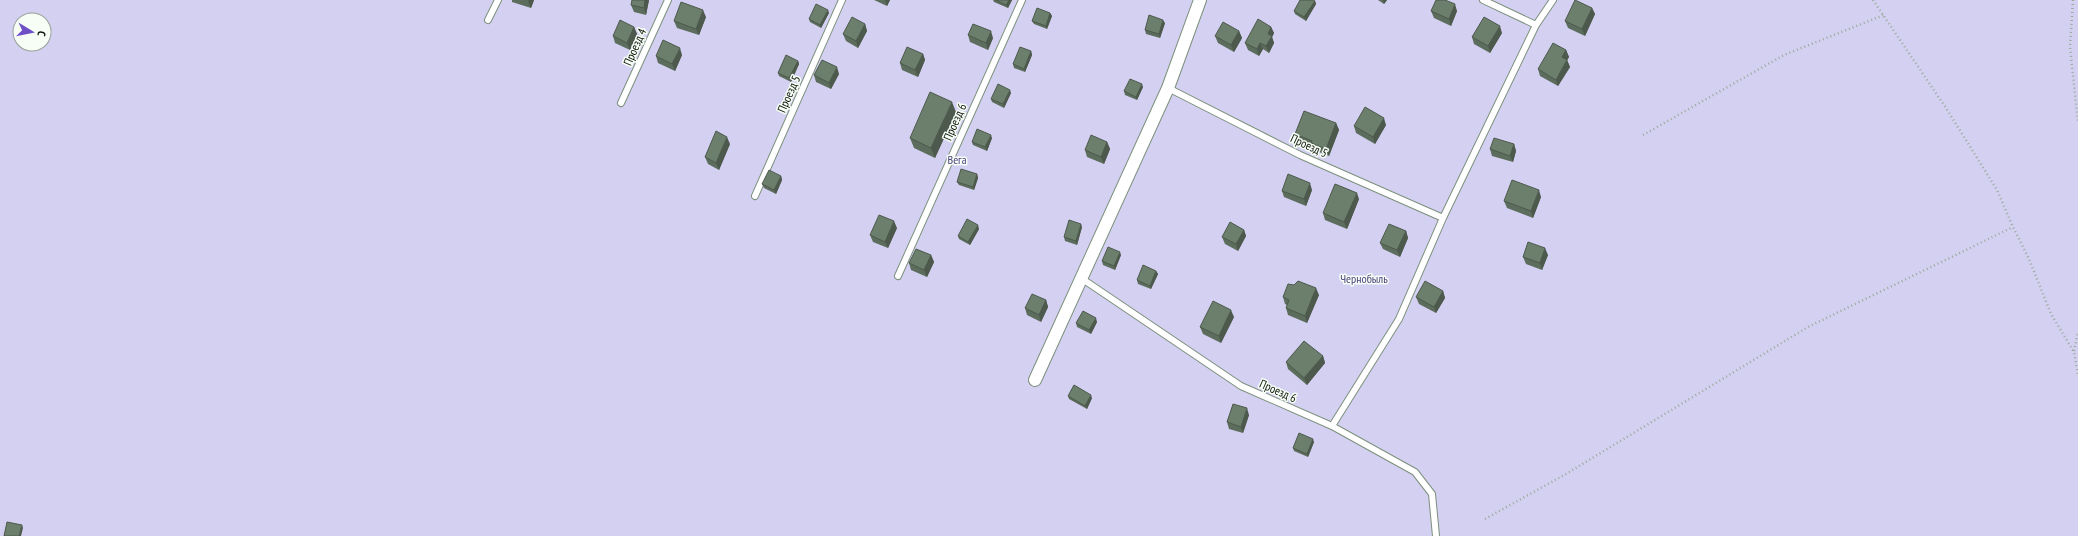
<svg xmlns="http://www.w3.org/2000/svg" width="2078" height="536" font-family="'PT Sans Narrow',sans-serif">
	<rect width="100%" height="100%" fill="#dff5df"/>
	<path fill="#d4d0f2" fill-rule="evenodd" d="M0,0H2078V536H0ZM20,20H44V44H20Z"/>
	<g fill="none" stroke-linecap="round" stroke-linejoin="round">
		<defs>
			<path id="service" d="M1483,0L1536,25
				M488,20L498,0
				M1168,88L1300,155L1443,218
				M621,103L668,0
				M755,196L842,0
				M898,276L1022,0
				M1081,278L1241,386L1332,426L1415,472L1432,494L1436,536
				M1332,426L1399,319L1443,218L1536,25L1553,0"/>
			<path id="minor" d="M1035,380L1168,88L1200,0"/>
		</defs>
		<use href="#service" stroke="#7c907c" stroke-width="8"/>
		<use href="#minor" stroke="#7c907c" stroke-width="14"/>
		<path stroke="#9aab9a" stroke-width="2.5" stroke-dasharray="1 3" stroke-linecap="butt" d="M1873,0L1946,108L1997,190L2013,227L2029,259L2051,314L2074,352L2078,375
			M2073,0L2070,47L2078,122
			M1643,135L1784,55L1884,15
			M2074,351L2078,332
			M1485,519L1566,474L1808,327L2013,227"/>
		<use href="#service" stroke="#fff" stroke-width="6"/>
		<use href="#minor" stroke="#fff" stroke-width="12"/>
	</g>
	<path fill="#5d6d5d" d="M512,0H534L531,8L512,2Z
		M632,0H649L646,15L634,12L631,5Z
		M874,0H890L887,6Z
		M993,0H1012L1008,8L994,2Z
		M1378,0H1387L1384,4Z
		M1315,1L1316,4L1306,21L1295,14L1294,11Z
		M1592,8L1595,14L1585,36L1568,28L1565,21Z
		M1431,11H1457L1451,26L1434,18Z
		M829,13L821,28L810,22L809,19Z
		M1050,13L1052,16L1047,29L1034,24L1032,21Z
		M706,17L699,35L677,28L674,21Z
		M1165,23L1160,38L1146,34L1145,30Z
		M865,24L867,31L858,48L846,41L843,34Z
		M634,27L637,34L630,50L615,43L613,36Z
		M1271,27L1274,33L1272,37L1274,43L1269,53L1263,49L1259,56L1248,50L1245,43Z
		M1239,31L1242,38L1234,52L1218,43L1215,36Z
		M1502,33L1490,53L1474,44L1472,37Z
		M968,35L993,38L988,50L970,42Z
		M1566,50L1569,57L1567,60L1570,67L1558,86L1540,76L1538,69Z
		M1031,51L1032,55L1025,72L1014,68L1013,64Z
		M923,54L925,60L918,77L902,70L900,63Z
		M682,55L675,71L658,63L656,56Z
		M798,61L799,64L791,82L779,76L778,73Z
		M839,74L831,89L816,82L814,75Z
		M1143,87L1137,100L1125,95L1124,91Z
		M1011,93L1004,108L992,102L991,99Z
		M956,112L935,158L914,148L910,138Z
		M1336,123L1339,130L1329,156L1314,150L1312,146L1298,141L1295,134Z
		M1386,125L1375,144L1356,133L1354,126Z
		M992,138L987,151L973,145L972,142Z
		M1107,142L1110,149L1104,164L1087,157L1085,150Z
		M730,144L719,170L708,164L705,157Z
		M1514,144L1516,151L1513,162L1492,156L1490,149Z
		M977,174L978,178L974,190L959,185L957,182Z
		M781,176L782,180L776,194L764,188L762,184Z
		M1312,190L1306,206L1284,197L1282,191Z
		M1541,197L1533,218L1507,208L1504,201Z
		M1359,199L1347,229L1325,220L1323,213Z
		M1082,227L1077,245L1065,241L1064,237Z
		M897,228L888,248L873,242L870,235Z
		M979,229L970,245L959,239L958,236Z
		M1244,230L1246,236L1238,251L1225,244L1222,237Z
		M1406,231L1408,238L1400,257L1383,249L1380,243Z
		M931,255L934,262L927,277L911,270L909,263Z
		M1121,255L1115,270L1103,265L1102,261Z
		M1548,255L1542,270L1526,264L1523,257Z
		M1156,271L1158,274L1151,289L1138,284L1137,280Z
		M1443,291L1445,298L1436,313L1419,304L1416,297Z
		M1319,295L1307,323L1288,315L1286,308L1287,305L1285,304L1283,297Z
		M1046,300L1048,307L1041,322L1027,315L1025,308Z
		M1234,317L1221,343L1203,334L1200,327Z
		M1097,322L1091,334L1077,327L1076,323Z
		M1323,356L1325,363L1307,385L1288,369L1286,362Z
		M1068,396L1092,398L1087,409L1069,399Z
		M1249,415L1243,433L1229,429L1227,422Z
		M1314,442L1308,457L1294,451L1293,448Z"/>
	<path fill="#4c594c" d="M529,0H534L531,8L528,1Z
		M645,0H649L646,15L644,8Z
		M885,0H890L887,6Z
		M1009,0H1012L1008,8L1006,5Z
		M1383,0H1387L1384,4Z
		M1315,1L1316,4L1306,21L1304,17Z
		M1455,4L1457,11L1451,26L1449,19Z
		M1592,8L1595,14L1585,36L1582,29Z
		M703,10L706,17L699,35L696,29Z
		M828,10L829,13L821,28L820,25Z
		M1050,13L1052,16L1047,29L1046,26Z
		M1163,20L1165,23L1160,38L1159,34Z
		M865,24L867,31L858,48L856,41Z
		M1500,26L1502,33L1490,53L1488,46Z
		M634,27L637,34L630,50L627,43Z
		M1271,27L1274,33L1272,37L1274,43L1269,53L1266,46L1268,34Z
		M991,31L993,38L988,50L986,43Z
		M1239,31L1242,38L1234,52L1231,45Z
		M1260,43L1263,49L1259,56L1257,49Z
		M680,48L682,55L675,71L672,64Z
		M1566,50L1569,57L1565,64L1562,57Z
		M1031,51L1032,55L1025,72L1024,69Z
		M923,54L925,60L918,77L915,70Z
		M1567,60L1570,67L1558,86L1556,80Z
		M798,61L799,64L791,82L789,78Z
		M837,67L839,74L831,89L829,83Z
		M1142,84L1143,87L1137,100L1136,97Z
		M1010,90L1011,93L1004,108L1003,104Z
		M952,102L956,112L935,158L931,148Z
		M1384,118L1386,125L1375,144L1373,137Z
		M1336,123L1339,130L1329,156L1326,149Z
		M991,135L992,138L987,151L985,147Z
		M727,137L730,144L719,170L716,163Z
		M1107,142L1110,149L1104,164L1101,157Z
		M1514,144L1516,151L1513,162L1510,156Z
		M977,174L978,178L974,190L973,187Z
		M781,176L782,180L776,194L774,190Z
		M1310,183L1312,190L1306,206L1304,199Z
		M1539,190L1541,197L1533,218L1531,211Z
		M1357,193L1359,199L1347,229L1344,222Z
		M894,221L897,228L888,248L885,242Z
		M1081,224L1082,227L1077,245L1076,241Z
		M978,225L979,229L970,245L968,242Z
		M1244,230L1246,236L1238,251L1236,244Z
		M1406,231L1408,238L1400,257L1397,250Z
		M1545,248L1548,255L1542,270L1540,263Z
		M1120,252L1121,255L1115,270L1114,266Z
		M931,255L934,262L927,277L924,270Z
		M1156,271L1158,274L1151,289L1150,286Z
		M1316,288L1319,295L1307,323L1305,316Z
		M1443,291L1445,298L1436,313L1434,307Z
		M1046,300L1048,307L1041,322L1039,315Z
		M1231,310L1234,317L1221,343L1219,336Z
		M1096,318L1097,322L1091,334L1089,330Z
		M1323,356L1325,363L1307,385L1304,378Z
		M1091,395L1092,398L1087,409L1085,406Z
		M1247,408L1249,415L1243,433L1241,427Z
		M1313,439L1314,442L1308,457L1307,454Z
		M22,525L23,528L21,536H19Z"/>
	<path fill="#6c7f6c" stroke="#4c594c" d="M632,0H645L644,8L631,5Z
		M996,0H1009L1006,5Z
		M1300,0H1313L1315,1L1304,17L1294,11Z
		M1436,0H1445L1455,4L1449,19L1431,11Z
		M1575,0L1592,8L1582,29L1565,21Z
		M681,2L703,10L696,29L674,21Z
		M816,4L828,10L820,25L809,19Z
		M1037,8L1050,13L1046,26L1032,21Z
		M1149,15L1163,20L1159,34L1145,30Z
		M852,17L865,24L856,41L843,34Z
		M1484,17L1500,26L1488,46L1472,37Z
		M1258,19L1271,27L1268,34L1272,36L1266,46L1260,43L1257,49L1245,43Z
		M620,20L634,27L627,43L613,36Z
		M1223,22L1239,31L1231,45L1215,36Z
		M973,24L991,31L986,43L968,35Z
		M663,40L680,48L672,64L656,56Z
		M1553,43L1566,50L1562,57L1567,60L1556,80L1538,69Z
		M907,47L923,54L915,70L900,63Z
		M1020,47L1031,51L1024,69L1013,64Z
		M786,55L798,61L789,78L778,73Z
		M822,60L837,67L829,83L814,75Z
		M1130,79L1142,84L1136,97L1124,91Z
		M998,84L1010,90L1003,104L991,99Z
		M930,92L952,102L931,148L910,138Z
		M1365,107L1384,118L1373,137L1354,126Z
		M1304,111L1336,123L1326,149L1311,143L1312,141L1295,134Z
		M977,129L991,135L985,147L972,142Z
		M716,131L727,137L716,163L705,157Z
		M1091,135L1107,142L1101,157L1085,150Z
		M1494,138L1514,144L1510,156L1490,149Z
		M961,169L977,174L973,187L957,182Z
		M769,170L781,176L774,190L762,184Z
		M1288,174L1310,183L1304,199L1282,191Z
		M1512,180L1539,190L1531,211L1504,201Z
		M1335,184L1357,193L1344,222L1323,213Z
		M879,215L894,221L885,242L870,235Z
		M967,219L978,225L968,242L958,236Z
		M1069,220L1081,224L1076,241L1064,237Z
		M1230,222L1244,230L1236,244L1222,237Z
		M1389,224L1406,231L1397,250L1380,243Z
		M1528,242L1545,248L1540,263L1523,257Z
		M1108,247L1120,252L1114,266L1102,261Z
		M916,249L931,255L924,270L909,263Z
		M1143,265L1156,271L1150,286L1137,280Z
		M1298,281L1316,288L1305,316L1286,308L1289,300L1283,297L1288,284L1294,285Z
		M1425,281L1443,291L1434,307L1416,297Z
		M1032,294L1046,300L1039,315L1025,308Z
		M1213,301L1231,310L1219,336L1200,327Z
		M1083,311L1096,318L1089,330L1076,323Z
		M1304,341L1323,356L1304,378L1286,362Z
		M1074,385L1091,395L1085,406L1068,396Z
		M1233,404L1247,408L1241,427L1227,422Z
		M1299,433L1313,439L1307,454L1293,448Z
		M7,522L22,525L19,536H4Z"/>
	<g text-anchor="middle" stroke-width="3" stroke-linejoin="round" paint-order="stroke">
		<g font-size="12" fill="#0e160e" stroke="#f6fef5">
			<text transform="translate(635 47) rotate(-66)" y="4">Проезд 4</text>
			<text transform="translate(789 94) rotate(-66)" y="4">Проезд 5</text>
			<text transform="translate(955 122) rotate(-66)" y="4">Проезд 6</text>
			<text transform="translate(1309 146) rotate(25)" y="4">Проезд 5</text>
			<text transform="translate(1278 391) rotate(24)" y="4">Проезд 6</text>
		</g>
		<g font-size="12" fill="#4e427d" stroke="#f6fef5">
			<text x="957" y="164">Вега</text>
			<text x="1364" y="283">Чернобыль</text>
		</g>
	</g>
	<g transform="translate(32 32) rotate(100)"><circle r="19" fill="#f6fef5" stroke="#99a199"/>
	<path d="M0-3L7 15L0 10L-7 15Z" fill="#6e4fc8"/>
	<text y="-6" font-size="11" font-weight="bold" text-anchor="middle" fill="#0e160e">С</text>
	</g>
</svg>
